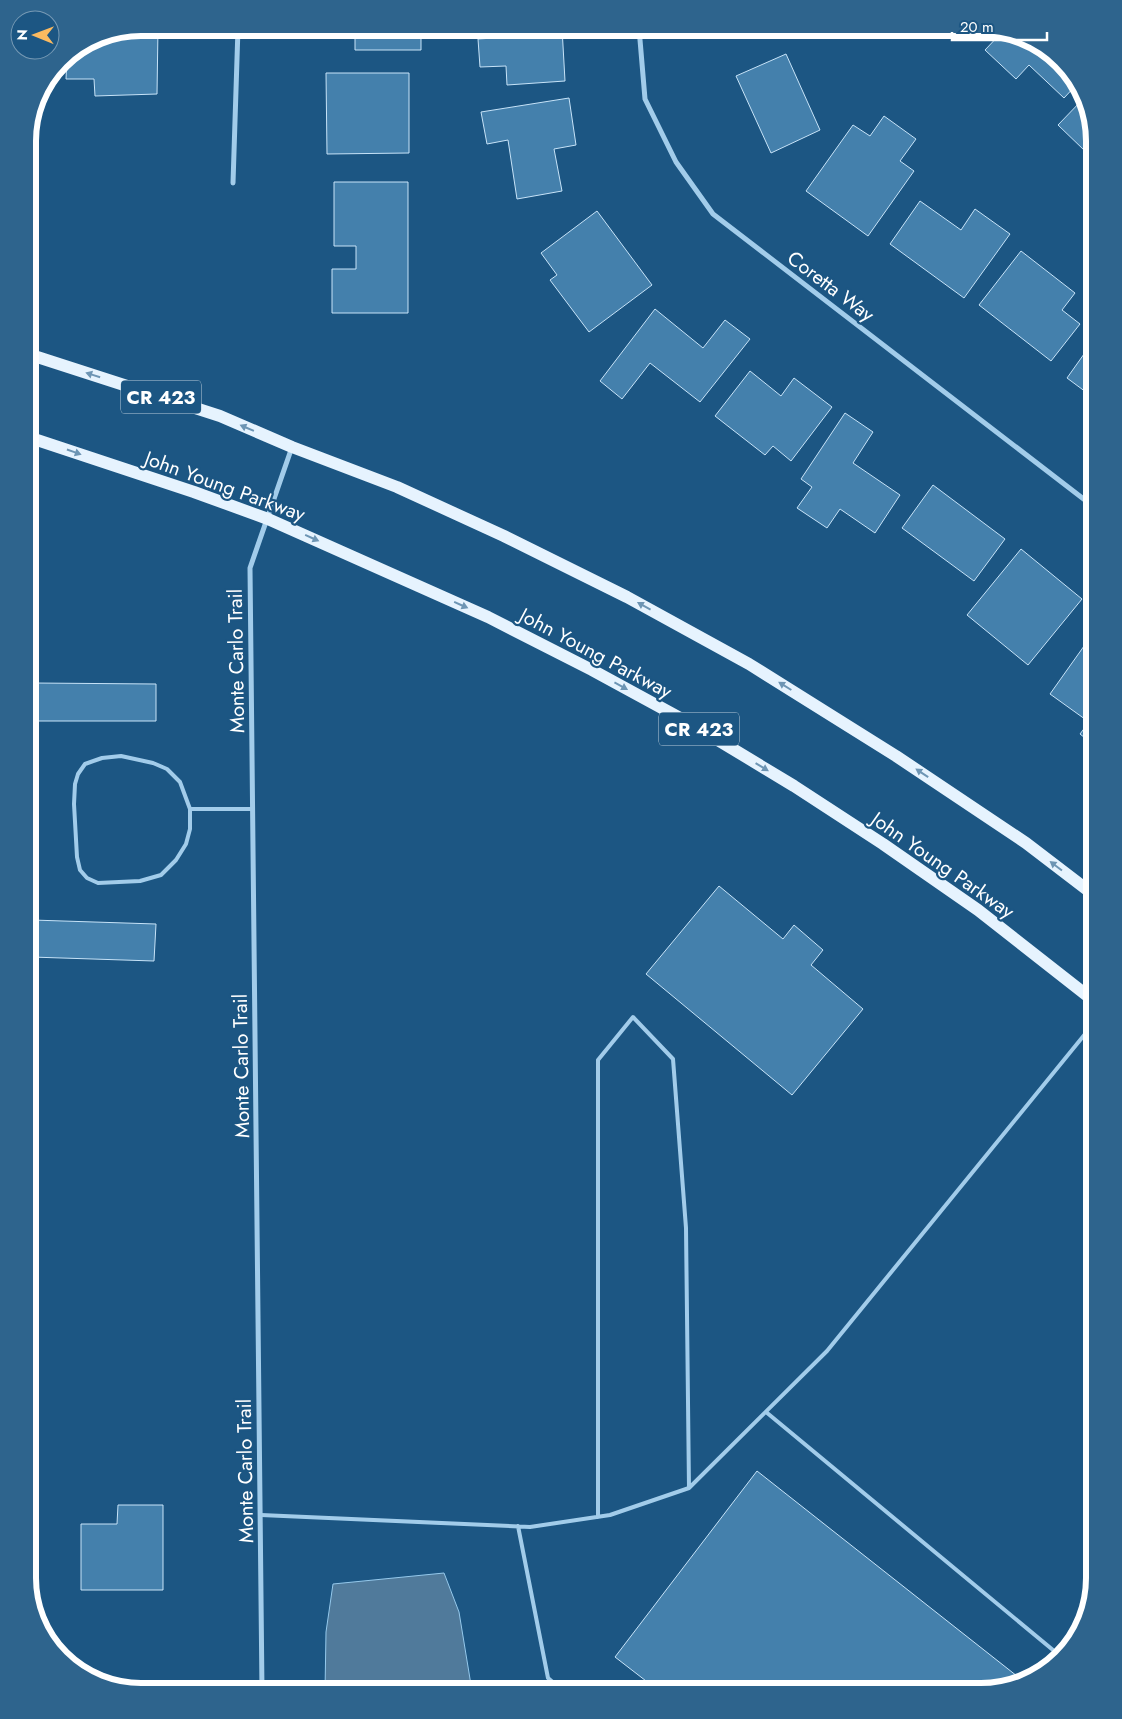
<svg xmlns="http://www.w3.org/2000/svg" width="1122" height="1719" font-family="Jost,sans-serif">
	<rect width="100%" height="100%" fill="#1c5683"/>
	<path fill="#507a9b" stroke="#95c9ec" d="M444,1573L459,1612L472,1691H325L326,1632L333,1584Z"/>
	<path fill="#4480ac" stroke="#c7e3f8" d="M141,28H158L157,94L95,96L94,79H66L67,57L98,36Z
		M355,28H421V50H355Z
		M510,28H562L565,81L507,85L506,66L480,67L478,39L510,37Z
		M716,28H814V29L717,38Z
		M1002,32L1038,43L1078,83L1064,98L1029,65L1016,79L985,50Z
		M786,54L820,130L771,153L736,76Z
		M326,73H409V153L327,154Z
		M569,98L576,145L554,149L562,191L517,199L508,140L487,144L481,112Z
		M1083,99L1094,141L1085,151L1058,125Z
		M884,116L916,139L900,161L914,171L868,236L806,191L853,125L870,136Z
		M334,182H408V313H332V269H356V246H334Z
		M920,201L961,230L975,209L1010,234L964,298L890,244Z
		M597,211L652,285L589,332L550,280L557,275L541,253Z
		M1021,251L1075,293L1062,310L1080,324L1051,361L979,305Z
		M655,309L703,348L725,320L750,339L700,402L650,363L622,399L600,381Z
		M1094,340V398L1067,378Z
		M750,371L781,396L794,378L832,407L791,461L773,446L765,455L715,416Z
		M845,413L873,432L853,463L900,495L875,533L840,509L827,528L797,508L812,487L801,479Z
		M933,485L1005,539L974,581L902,528Z
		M1021,549L1082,599L1028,665L967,615Z
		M1094,632V745L1080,734L1089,722L1050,694Z
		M34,683L156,684V721H34Z
		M28,702H29L28,761Z
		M719,886L783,939L794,925L823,950L811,965L863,1009L792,1095L646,974Z
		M32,920L156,924L154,961L31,957Z
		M757,1471L1022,1680L981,1691H659L615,1657Z
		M118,1505H163V1590H81V1524H117Z"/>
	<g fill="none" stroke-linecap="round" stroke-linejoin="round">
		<path stroke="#a2ccea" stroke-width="4" d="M190,809V829L186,844L176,860L161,875L140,881L98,883L87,878L80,870L77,857L74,804L75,784L78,774L85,764L102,758L121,756L153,763L167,769L180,782L190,809H253
			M766,1412L1059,1655
			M261,1515L530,1527L610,1515L689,1488L827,1351L1094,1023
			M598,1517V1060L633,1017L673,1059L686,1228L689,1488
			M518,1526L548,1678L563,1691"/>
		<path stroke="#a2ccea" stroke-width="5" d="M639,28L645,99L676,162L713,214L1094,507
			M233,183L238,28
			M262,1691L250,568L292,447"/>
		<path stroke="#e6f3fe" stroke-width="12" d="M28,354L220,416L292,447L397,487L504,536L627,597L749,664L896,756L1026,843L1094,895
			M28,437L194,492L268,519L488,617L592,670L693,725L794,786L883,844L978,910L1094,1001"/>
	</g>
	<defs><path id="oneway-solid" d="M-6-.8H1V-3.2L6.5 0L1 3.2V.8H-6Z" transform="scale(1.25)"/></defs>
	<g fill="#6d95b4">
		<use href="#oneway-solid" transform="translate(93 375) rotate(-162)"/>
		<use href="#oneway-solid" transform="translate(247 428) rotate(-157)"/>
		<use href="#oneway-solid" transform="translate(74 452) rotate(19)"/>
		<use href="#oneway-solid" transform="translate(312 538) rotate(24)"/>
		<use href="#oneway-solid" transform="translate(461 605) rotate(24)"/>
		<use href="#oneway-solid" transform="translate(644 606) rotate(-151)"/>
		<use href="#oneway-solid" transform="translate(621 686) rotate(29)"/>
		<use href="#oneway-solid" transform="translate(785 686) rotate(-148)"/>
		<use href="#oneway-solid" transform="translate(762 767) rotate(31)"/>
		<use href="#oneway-solid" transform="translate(922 773) rotate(-146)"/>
		<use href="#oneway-solid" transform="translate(1056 866) rotate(-143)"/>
	</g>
	<g text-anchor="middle" stroke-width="4.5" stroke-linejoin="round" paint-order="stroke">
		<g fill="#1c5683" stroke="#bbccda" stroke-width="1">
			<rect x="121" y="380.5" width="80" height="33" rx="4"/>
			<rect x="659" y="712.5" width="80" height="33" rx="4"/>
		</g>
		<g font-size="19" font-weight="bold" fill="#fff">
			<text x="161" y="404">CR 423</text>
			<text x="699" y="736">CR 423</text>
		</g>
		<g font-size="20" fill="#fff" stroke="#1c5683">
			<text transform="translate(831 286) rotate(37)" y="7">Coretta Way</text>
			<text transform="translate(225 486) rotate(20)" y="7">John Young Parkway</text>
			<text transform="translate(596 653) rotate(28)" y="7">John Young Parkway</text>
			<text transform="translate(236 661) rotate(-91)" y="7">Monte Carlo Trail</text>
			<text transform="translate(943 865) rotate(35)" y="7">John Young Parkway</text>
			<text transform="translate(241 1066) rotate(-91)" y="7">Monte Carlo Trail</text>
			<text transform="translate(245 1471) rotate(-91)" y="7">Monte Carlo Trail</text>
		</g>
	</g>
	<path d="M0 0H1122V1719H0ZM141 36H981A105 105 0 0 1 1086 141V1578A105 105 0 0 1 981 1683H141A105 105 0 0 1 36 1578V141A105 105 0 0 1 141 36Z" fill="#2e648d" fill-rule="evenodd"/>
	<path fill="none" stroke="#fff" stroke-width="6" d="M141 36H981A105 105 0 0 1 1086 141V1578A105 105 0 0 1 981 1683H141A105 105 0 0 1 36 1578V141A105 105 0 0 1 141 36Z"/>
	<g transform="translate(35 35) rotate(271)"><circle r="24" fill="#1c5683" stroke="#779ab5"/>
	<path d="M0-4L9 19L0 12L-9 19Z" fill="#fbba60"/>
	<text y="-8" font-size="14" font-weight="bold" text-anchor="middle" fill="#ffffff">N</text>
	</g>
	<path d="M952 32v8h95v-8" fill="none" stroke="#ffffff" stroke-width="2.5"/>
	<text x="960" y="32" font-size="15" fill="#ffffff" stroke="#1c5683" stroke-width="4" paint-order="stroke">20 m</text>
</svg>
